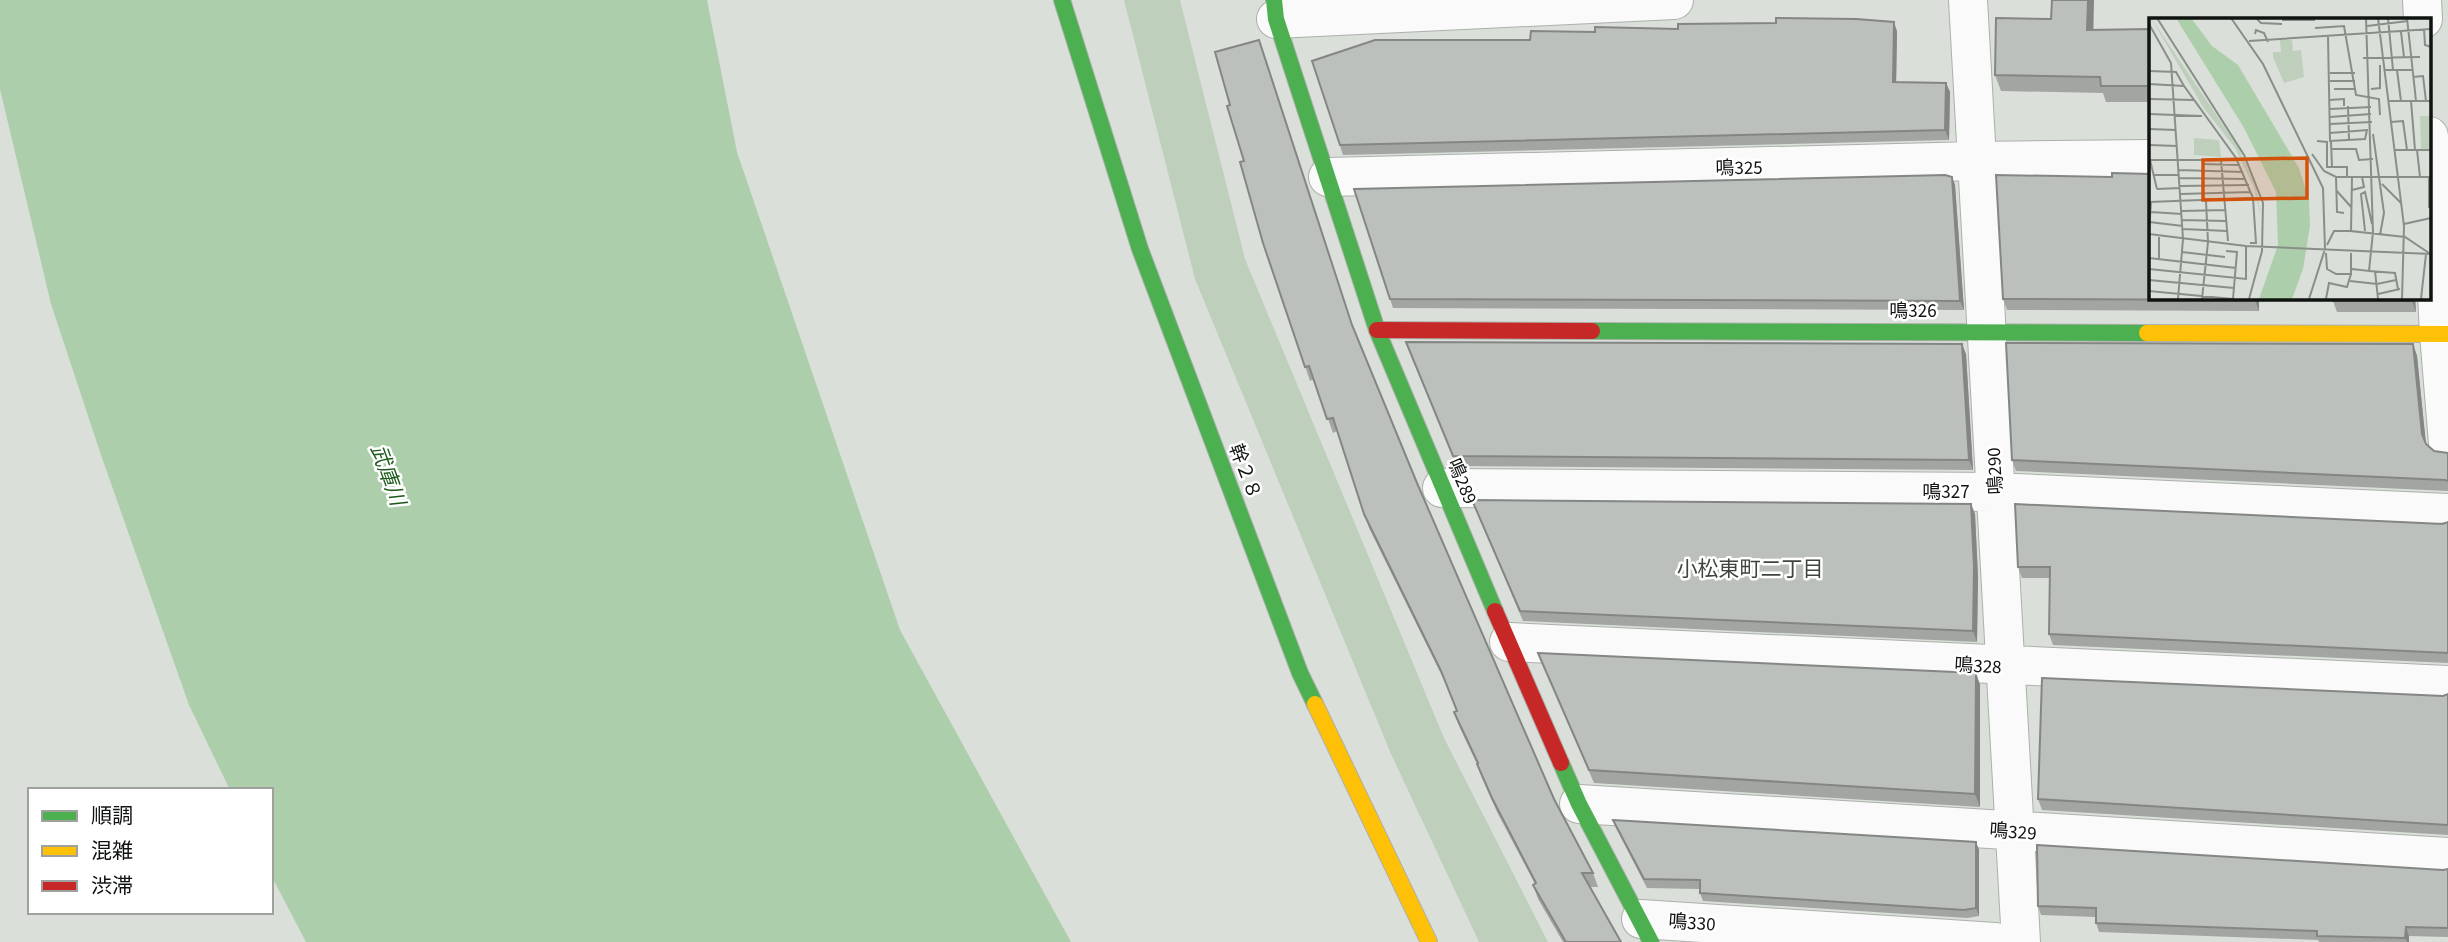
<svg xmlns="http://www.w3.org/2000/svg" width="2448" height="942" font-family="'Source Sans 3','Noto Sans JP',sans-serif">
	<rect width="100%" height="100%" fill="#dadfda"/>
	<path fill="#bed0bc" d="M1124,0H1180L1245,259L1444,738L1548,942H1479L1391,754L1195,279Z"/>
	<path fill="#adceaa" d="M0,0H707L737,152L900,630L1071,942H306L271,875V790H230L189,705L101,455L51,304L0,89Z"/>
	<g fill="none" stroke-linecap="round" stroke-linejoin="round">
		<defs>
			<path id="street" d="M1968,0L2021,942
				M2422,0L2423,19
				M1276,19L1674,0
				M2429,136L2439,334L2448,443
				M1328,177L1977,161L2150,159
				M1442,488L1995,492L2448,513
				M1509,642L2448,685
				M1579,804L2448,857
				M1641,919L1995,942"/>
			<path id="fast" d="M1062,0L1140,249L1300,673L1315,704
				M1274,0L1276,19L1377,330L1495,611
				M1592,331L2147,333
				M1561,763L1579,804L1651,942"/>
			<path id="slow" d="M2147,333L2448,334
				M1315,704L1429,942"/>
			<path id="jam" d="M1377,330L1592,331
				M1495,611L1561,763"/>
		</defs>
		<use href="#street" stroke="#acb0ab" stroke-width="40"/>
		<use href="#fast" stroke="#acb0ab" stroke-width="18"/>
		<use href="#slow" stroke="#acb0ab" stroke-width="18"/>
		<use href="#jam" stroke="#acb0ab" stroke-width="18"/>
		<use href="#street" stroke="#f9faf9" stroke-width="38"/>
		<use href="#fast" stroke="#4caf50" stroke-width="16"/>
		<use href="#slow" stroke="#ffc107" stroke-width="16"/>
		<use href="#jam" stroke="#c62828" stroke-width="16"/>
	</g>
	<path fill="#a2a5a2" d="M1776,23L1897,31L1896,82L1946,83L1950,92L1949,140L1343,155L1312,61L1530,40L1595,32L1678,29Z
		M2151,29V102H2106L2103,93L2001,91L1995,75L2094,30Z
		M1244,161L1354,331L1417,483L1554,799L1593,873L1598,887H1590L1621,942H1563L1538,899L1533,885L1535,884L1497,812L1482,778L1477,764L1459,726L1454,712L1457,711L1446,684L1369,528L1337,431L1333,433L1314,379L1310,381L1263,243Z
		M1952,177L1955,185L1964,310L1393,308L1354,189Z
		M2151,298H2259V311L2007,310L2003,299Z
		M2415,298L2416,312H2337L2333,301Z
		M2413,344L2417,356L2426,444L2434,451L2448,453V491L2016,471L2012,460Z
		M1410,352L1966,354L1973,470L1457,466Z
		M1472,500L1971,504L1975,514L1978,577L1977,642L1523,621Z
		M2448,522V663L2053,645L2049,634L2050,578H2022L2018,567Z
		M1538,653L1976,673L1980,685V807L1594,783Z
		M2448,694V835L2042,810L2038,799Z
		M1613,820L1976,842L1979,850V916L1967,918L1703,901L1700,893V889L1647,888L1616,828Z
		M2448,869V937L2409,936V942H2319L2318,940L2099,932L2096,923V917L2041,915L2038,906Z"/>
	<path fill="#848684" d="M2088,0H2094L2093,46L2087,30Z
		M1894,22L1897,31L1896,91L1893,82Z
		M1946,83L1950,92L1949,140L1945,130Z
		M1952,177L1955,185L1964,310L1960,301Z
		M2255,298H2259V311L2255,300Z
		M2412,298H2415L2416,312L2412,301Z
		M1962,344L1966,354L1973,470L1969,460Z
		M2413,344L2417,356L2426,445L2422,434Z
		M1971,504L1975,514L1978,577L1977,642L1973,631Z
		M1976,673L1980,685V807L1975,794Z
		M1976,842L1979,850V916L1976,908Z
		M2406,927L2409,936V942H2407L2405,938Z"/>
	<path fill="#bcc0bc" stroke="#848684" stroke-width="2" d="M2052,0H2088L2087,30L2151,29V86H2101L2100,77L1995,75L1996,18L2051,19Z
		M1776,18L1856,19L1894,22L1893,82L1946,83L1945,130L1340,145L1312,61L1375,40H1530L1531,31L1595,32V27L1678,29V24L1776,23Z
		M1259,40L1352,325L1417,483L1554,799L1593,873H1582L1621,942H1566L1533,885L1536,883L1492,798L1477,764L1478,763L1454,712L1457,711L1441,671L1364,514L1333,418L1327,419L1309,366L1305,367L1263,243L1240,162L1244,161L1227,106L1230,105L1215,52Z
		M2112,173L2151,174V298H2255V300L2003,299L1996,175L2112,177Z
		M1945,175L1952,177L1960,301L1390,299L1354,189Z
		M2333,298H2412V301H2333Z
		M1406,342L1962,344L1969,460L1453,456Z
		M2006,343L2413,344L2422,434L2426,444L2434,451L2448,453V481L2445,480L2012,460Z
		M1472,500L1971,504L1974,567L1973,631L1520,611Z
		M2015,504L2443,524L2448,522V653L2049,634L2050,567H2018Z
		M1538,653L1976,673L1975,794L1589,770Z
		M2042,678L2443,696L2448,694V825L2038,799Z
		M1613,820L1976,842V908L1964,910L1700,893V880L1644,879Z
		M2037,845L2443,870L2448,869V928L2406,927L2405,938L2317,936V931L2096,923V908L2038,906Z"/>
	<g text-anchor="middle" stroke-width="5" stroke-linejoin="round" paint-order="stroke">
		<g font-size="19" fill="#101410" stroke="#fff">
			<text transform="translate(1739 167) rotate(-1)" y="7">鳴325</text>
			<text x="1913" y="317">鳴326</text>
			<text transform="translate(1246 471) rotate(69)" y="7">幹２８</text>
			<text transform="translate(1994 471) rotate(-93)" y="7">鳴290</text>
			<text transform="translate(1463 481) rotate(67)" y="7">鳴289</text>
			<text x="1946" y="498">鳴327</text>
			<text transform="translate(1978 665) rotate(3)" y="7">鳴328</text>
			<text transform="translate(2013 831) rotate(4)" y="7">鳴329</text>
			<text transform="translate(1692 922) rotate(4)" y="7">鳴330</text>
		</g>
		<g font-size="21" font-style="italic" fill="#1e5b1b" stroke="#fff">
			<text transform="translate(388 475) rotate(70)" y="7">武庫川</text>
		</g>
		<g font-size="21" fill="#3d453c" stroke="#fff">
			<text x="1750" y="576">小松東町二丁目</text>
		</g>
	</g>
	<g transform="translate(2149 18)">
		<rect width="282" height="282" fill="#dadfda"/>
		<path d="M2,0L89,129L107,169L112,200L105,170L86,130L54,89ZM131,22H143L144,33L152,32L155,59L135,65L124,39V34H132ZM271,98H282V131H272ZM45,120L70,122L72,139L45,137Z" fill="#bed0bc"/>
		<path d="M27,0H42L63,28L89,47L150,150L160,182L161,208L154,251L143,281H110L129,227L127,174L95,110Z" fill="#adceaa"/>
		<path fill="none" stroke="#898e89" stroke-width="2" d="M8,0L95,137L114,185L113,233L100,281M82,0L114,46L174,170L176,231L160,281M107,0L112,5L133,6M229,0L255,208L253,281M239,0L244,52M258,0L267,83M133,2H166M0,6L22,45L34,221L29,281M218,8L259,3M166,10L195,8L207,77L230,81L231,97M275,11L276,27L282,29M252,14L255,39M106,16L107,12L115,15L119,24M179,19L181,123L216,121L218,112M100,23L282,11M214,40L271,39M236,52H263M248,52L252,83M0,53L27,54L35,68M181,55H206M264,59L274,58L277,83M181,63H206M0,66L35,68L87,140L104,180L107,225H101M185,71H207M222,71L231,70V47M0,81L45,82M180,82L195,81V88M240,83H282M262,83L266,132M199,88L200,122M181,91L222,89M0,96L53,98M181,99L222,96M242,104L254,103L258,132M181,106L223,104M0,111L27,112M181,115L219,112M224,116L235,195L231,217M168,123L178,124V149H198V159M182,124L183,149M0,127L28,128M182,131H207L210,142L224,141M246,132H282M268,132L271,159M163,136L175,153L187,159H282M0,142H88M1,142L8,171M72,142L79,223M53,146L90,147M30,152L94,154M4,157H30M187,159L188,194L195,195M203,159L202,213L256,219L280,235M280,159V190M30,160L96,161M233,166L252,185M31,168L100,167M8,171L31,170M187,172L203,190M203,172L215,169L213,159M32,176L102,174M0,184L104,180M33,193L76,192M2,194L33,196M33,202L77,203M0,204L34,208M255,206L282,200M34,211L78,213M216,213L212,176L216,174L223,206M0,215L2,184M0,216L97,228L282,236M10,217V241M178,227L185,213H202M77,233L88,234L84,281M33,234L76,239M177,235L178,251L187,256H202V235M0,240L87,250M0,251L97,261V228M203,251L220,253L224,214L217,0M220,253L246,255L249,271M226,253L229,281M0,262L85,270M201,263L228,266L247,262M0,273L84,281M229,276L251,271M53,281L59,224L57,183M177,281L180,265L198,269L202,256M272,281L277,236"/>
		<path fill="#d2520c" fill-opacity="0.15" stroke="#d2520c" stroke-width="3.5" d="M158,140V180L54,182V142Z"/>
		<rect width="282" height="282" fill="none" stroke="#101410" stroke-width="3.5"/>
	</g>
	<rect x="28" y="788" width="245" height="126" fill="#ffffff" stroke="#9fa19f" stroke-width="2"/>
	<rect x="42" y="811" width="35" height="10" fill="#4caf50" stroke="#9fa19f" stroke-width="2"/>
	<text x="91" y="823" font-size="21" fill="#101410">順調</text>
	<rect x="42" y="846" width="35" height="10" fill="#ffc107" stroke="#9fa19f" stroke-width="2"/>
	<text x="91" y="858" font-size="21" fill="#101410">混雑</text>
	<rect x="42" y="881" width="35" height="10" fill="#c62828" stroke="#9fa19f" stroke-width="2"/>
	<text x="91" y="893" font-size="21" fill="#101410">渋滞</text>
</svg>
